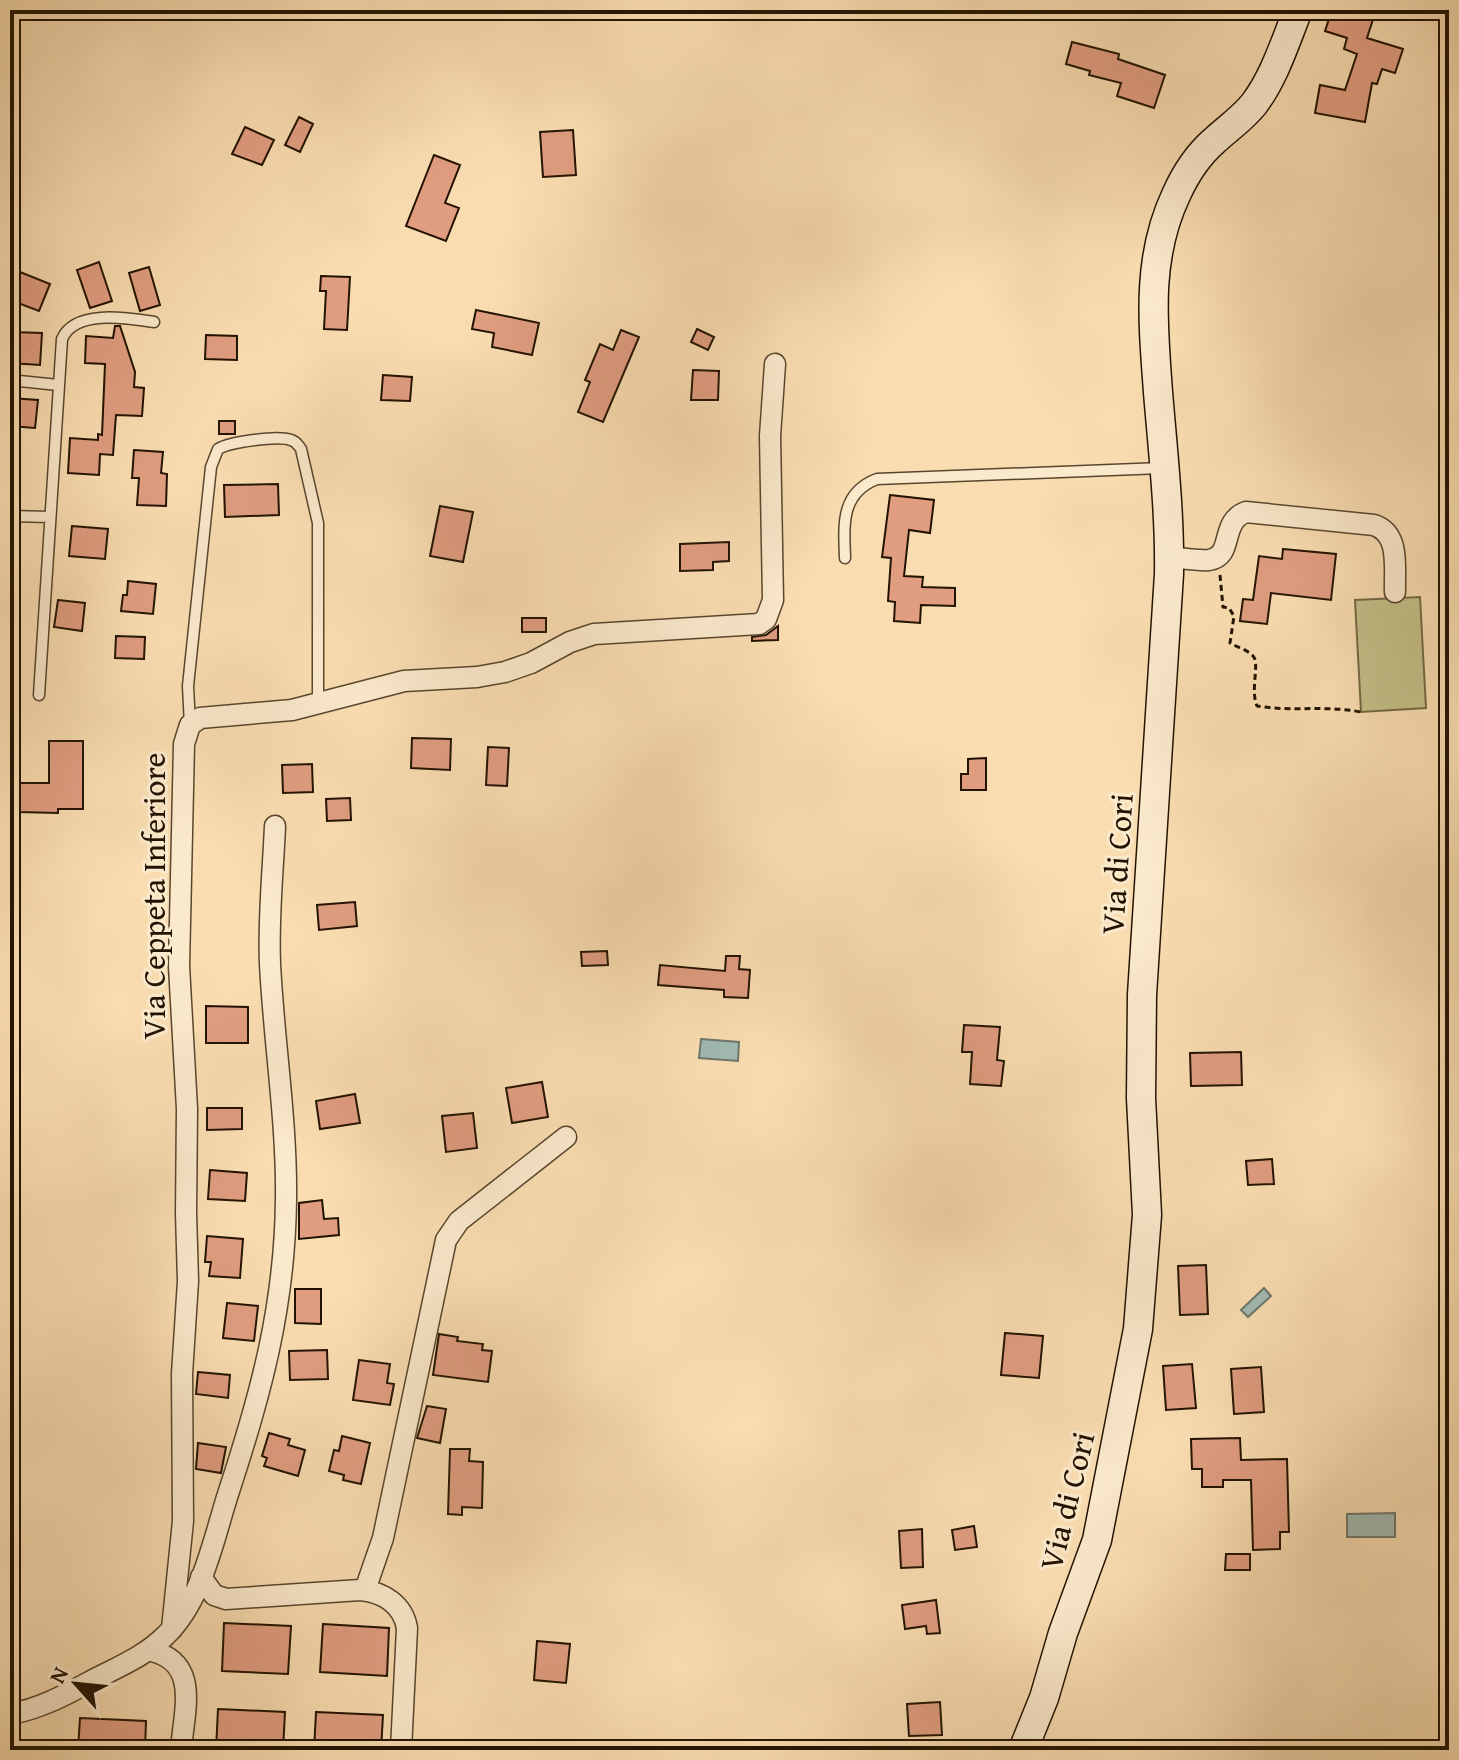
<svg xmlns="http://www.w3.org/2000/svg" width="1459" height="1760" font-family="'Gentium Book Plus',serif">
	<rect width="100%" height="100%" fill="#f9ddb1"/>
	<filter id="stains"><feTurbulence type="fractalNoise" baseFrequency=".0025" numOctaves="4"/><feColorMatrix values="0 0 0 0 .2 0 0 0 0 .09 0 0 0 0 .02 0 0 0 .5 -.17"/></filter>
	<radialGradient id="worn" r=".72"><stop offset=".6" stop-color="#630" stop-opacity="0"/><stop offset="1" stop-color="#630" stop-opacity=".3"/></radialGradient>
	<path fill="#c4bf88" stroke="#736944" stroke-width="2" d="M1420,597L1426,708L1361,712L1355,600Z"/>
	<path fill="#a0bab3" stroke="#6e776c" stroke-width="2" d="M701,1039L739,1042L738,1061L699,1058Z
		M1264,1288L1271,1296L1248,1317L1241,1310Z
		M1395,1513V1537H1347V1514Z"/>
	<path fill="#e09d80" stroke="#221301" stroke-width="2" d="M1332,10H1376L1367,38L1403,49L1395,73L1382,69L1377,84L1372,83L1365,122L1315,113L1320,85L1345,90L1357,54L1344,49L1347,38L1325,31Z
		M1072,42L1119,54L1118,59L1165,75L1154,108L1117,96L1121,83L1089,75L1090,71L1066,64Z
		M299,117L313,124L300,152L285,145Z
		M245,127L274,140L262,165L232,154Z
		M573,130L576,175L543,177L540,132Z
		M434,155L460,165L445,203L459,208L446,241L406,226Z
		M99,262L112,301L90,308L77,270Z
		M149,267L160,305L140,311L129,273Z
		M20,272L50,284L39,311L10,300Z
		M321,276L350,277L347,330L324,329L326,291H320Z
		M476,310L539,323L532,355L492,347L494,333L472,329Z
		M115,326H120L135,372L134,387L144,388L142,416L116,415L113,455L100,454L99,475L68,473L70,438L98,440V434L102,435L105,364L85,363L86,336L113,338Z
		M697,329L714,337L708,350L691,342Z
		M621,330L639,337L603,422L578,412L590,382L585,380L600,344L613,350Z
		M11,332L42,333L40,365L10,363Z
		M206,335L237,336V360L205,359Z
		M693,370L719,371L718,400H691Z
		M383,375L412,377L410,401L381,400Z
		M10,398L38,400L35,428L10,426Z
		M219,421H235V434H219Z
		M134,450L163,452L161,473L167,474L166,506L137,505L139,478H132Z
		M278,484L279,515L225,517L224,485Z
		M890,495L934,500L930,533L909,530L904,576L923,577L922,587L955,588V606L921,605L920,623L894,621L895,602L888,601L891,558L882,557Z
		M440,506L473,512L463,562L430,556Z
		M72,526L108,529L105,559L69,556Z
		M729,542V561L713,562V570L680,571V544Z
		M1283,549L1336,554L1331,600L1271,593L1267,624L1240,621L1243,599L1253,600L1259,556L1282,559Z
		M128,581L156,584L153,614L121,611L123,595H127Z
		M58,600L85,603L82,631L54,627Z
		M522,618H546V632H522Z
		M778,626V640L752,641V637L766,635Z
		M116,636L145,637L144,659L115,658Z
		M412,738L451,739L450,770L411,768Z
		M49,741H83V809H58V813L19,812V783H49Z
		M488,747L509,748L507,786L486,785Z
		M986,758V790H961V774H968V759Z
		M312,764L313,792L283,793L282,765Z
		M350,798L351,820L327,821L326,799Z
		M355,902L357,926L319,930L317,905Z
		M607,951L608,965L582,966L581,952Z
		M726,956H740L739,969L750,970L748,998L724,997V990L658,985L660,965L725,971Z
		M206,1006L248,1007V1043H206Z
		M964,1025L1000,1027L997,1060L1004,1061L1001,1086L970,1084L972,1052H962Z
		M1241,1052L1242,1085L1191,1086L1190,1053Z
		M542,1082L548,1117L512,1123L506,1088Z
		M355,1094L360,1123L320,1129L316,1101Z
		M207,1108H242V1129L207,1130Z
		M473,1113L477,1148L446,1152L442,1116Z
		M1272,1159L1274,1184L1248,1185L1246,1161Z
		M210,1170L247,1173L245,1201L208,1199Z
		M322,1200L324,1219L338,1218L339,1235L299,1239V1203Z
		M207,1236L243,1239L240,1278L209,1276L211,1262H205Z
		M1206,1265L1208,1314L1180,1315L1178,1266Z
		M295,1289H321V1324L295,1323Z
		M227,1303L258,1306L254,1341L223,1338Z
		M1005,1333L1043,1336L1039,1378L1001,1375Z
		M439,1334L458,1337L457,1341L483,1344L482,1350L492,1351L488,1382L433,1375Z
		M327,1350L328,1379L290,1380L289,1351Z
		M359,1360L390,1364L387,1383L394,1384L390,1405L353,1400Z
		M1192,1364L1196,1408L1166,1410L1163,1366Z
		M1261,1367L1264,1412L1234,1414L1231,1369Z
		M198,1372L230,1375L228,1398L196,1394Z
		M427,1406L446,1409L440,1443L417,1438Z
		M269,1433L290,1439L288,1445L305,1450L298,1476L264,1466L267,1458L262,1456Z
		M342,1436L370,1443L361,1484L343,1480L344,1475L329,1471L334,1450L339,1451Z
		M1240,1438L1241,1460L1287,1459L1289,1532H1280V1549L1253,1550L1251,1480H1223V1487H1202V1469H1192L1191,1439Z
		M198,1443L226,1447L221,1473L196,1469Z
		M450,1449H470L469,1461L483,1462L482,1508L462,1507V1515L448,1514Z
		M974,1526L977,1547L955,1550L952,1530Z
		M922,1529L923,1567L901,1568L899,1531Z
		M1226,1554H1250V1570H1225Z
		M936,1600L940,1633L927,1634L926,1626L905,1629L902,1605Z
		M224,1623L291,1626L288,1674L222,1671Z
		M323,1624L389,1628L387,1676L320,1672Z
		M537,1641L570,1644L566,1683L534,1680Z
		M940,1702L942,1735L909,1736L907,1704Z
		M218,1709L285,1712L283,1750H216Z
		M316,1712L383,1715L381,1750H314Z
		M80,1718L146,1721L145,1750H78Z"/>
	<g fill="none" stroke-linecap="round" stroke-linejoin="round">
		<defs>
			<path id="service" d="M10,380L58,385
				M10,516L50,517
				M845,558C844,526 840,493 877,479L1162,468
				M39,695L62,339C75,309 127,318 154,322
				M190,725L188,686L211,467L218,449C230,442 278,435 291,440C297,442 297,444 301,449L318,523V703"/>
			<path id="minor" d="M1169,557C1182,558 1196,561 1209,560C1235,556 1219,522 1246,512L1374,525C1401,534 1394,569 1395,592
				M201,1577L214,1595L226,1599L360,1590C384,1592 403,1605 407,1628L401,1750
				M365,1590L383,1538L446,1240L459,1221L566,1137
				M172,1629L183,1521L182,1374L188,1281L186,1213L187,1109L179,966L184,744L190,725L200,718L292,710L404,681L477,677L505,672L531,663L570,642L594,634L759,624L766,619L773,600L770,436L775,364
				M148,1650C201,1661 184,1709 181,1750
				M10,1714C40,1709 67,1694 93,1680C118,1667 145,1656 165,1636C202,1601 213,1541 228,1494C261,1394 285,1306 286,1199C287,1121 274,1043 270,964C268,918 273,872 275,826"/>
			<path id="secondary" d="M1023,1750L1044,1698L1063,1633L1097,1540L1138,1329L1147,1215L1141,1098L1142,995L1169,574C1170,513 1163,453 1158,392C1153,323 1146,259 1176,195C1185,175 1198,155 1214,141C1228,128 1243,118 1254,104C1275,76 1285,42 1298,10"/>
		</defs>
		<use href="#service" stroke="#58462d" stroke-width="13"/>
		<use href="#minor" stroke="#58462d" stroke-width="23"/>
		<use href="#secondary" stroke="#221301" stroke-width="31"/>
		<path stroke="#221301" stroke-width="3" stroke-dasharray="6 4" stroke-linecap="butt" d="M1220,575L1223,607L1229,608L1234,616L1230,643C1237,647 1248,650 1253,656C1260,663 1250,690 1257,706C1292,712 1324,705 1361,712"/>
		<use href="#service" stroke="#fbe9cc" stroke-width="10"/>
		<use href="#minor" stroke="#fbe9cc" stroke-width="20"/>
		<use href="#secondary" stroke="#fbe9cc" stroke-width="28"/>
	</g>
	<g text-anchor="middle" stroke-width="6" stroke-linejoin="round" paint-order="stroke">
		<g font-size="32" fill="#221301" stroke="#fbe9cc">
			<text transform="translate(1117 864) rotate(-86)" y="11">Via di Cori</text>
			<text transform="translate(154 896) rotate(-90)" y="11">Via Ceppeta Inferiore</text>
			<text transform="translate(1067 1501) rotate(-76)" y="11">Via di Cori</text>
		</g>
	</g>
	<rect width="1459" height="1760" fill="none" stroke="#f9ddb1" stroke-width="40"/>
	<rect x="12" y="12" width="1435" height="1736" fill="none" stroke="#221301" stroke-width="4"/>
	<rect x="20" y="20" width="1419" height="1720" fill="none" stroke="#221301" stroke-width="2"/>
	<g transform="translate(76 1684) rotate(297)" stroke="#fbe9cc" stroke-width="6" paint-order="stroke">
	<path d="M0-6L14 30L0 20L-14 30Z" fill="#221301"/>
	<text y="-12" font-size="22" font-weight="bold" text-anchor="middle" fill="#221301">N</text>
	</g>
	<rect width="100%" height="100%" filter="url(#stains)"/>
	<rect width="100%" height="100%" fill="url(#worn)"/>
</svg>
